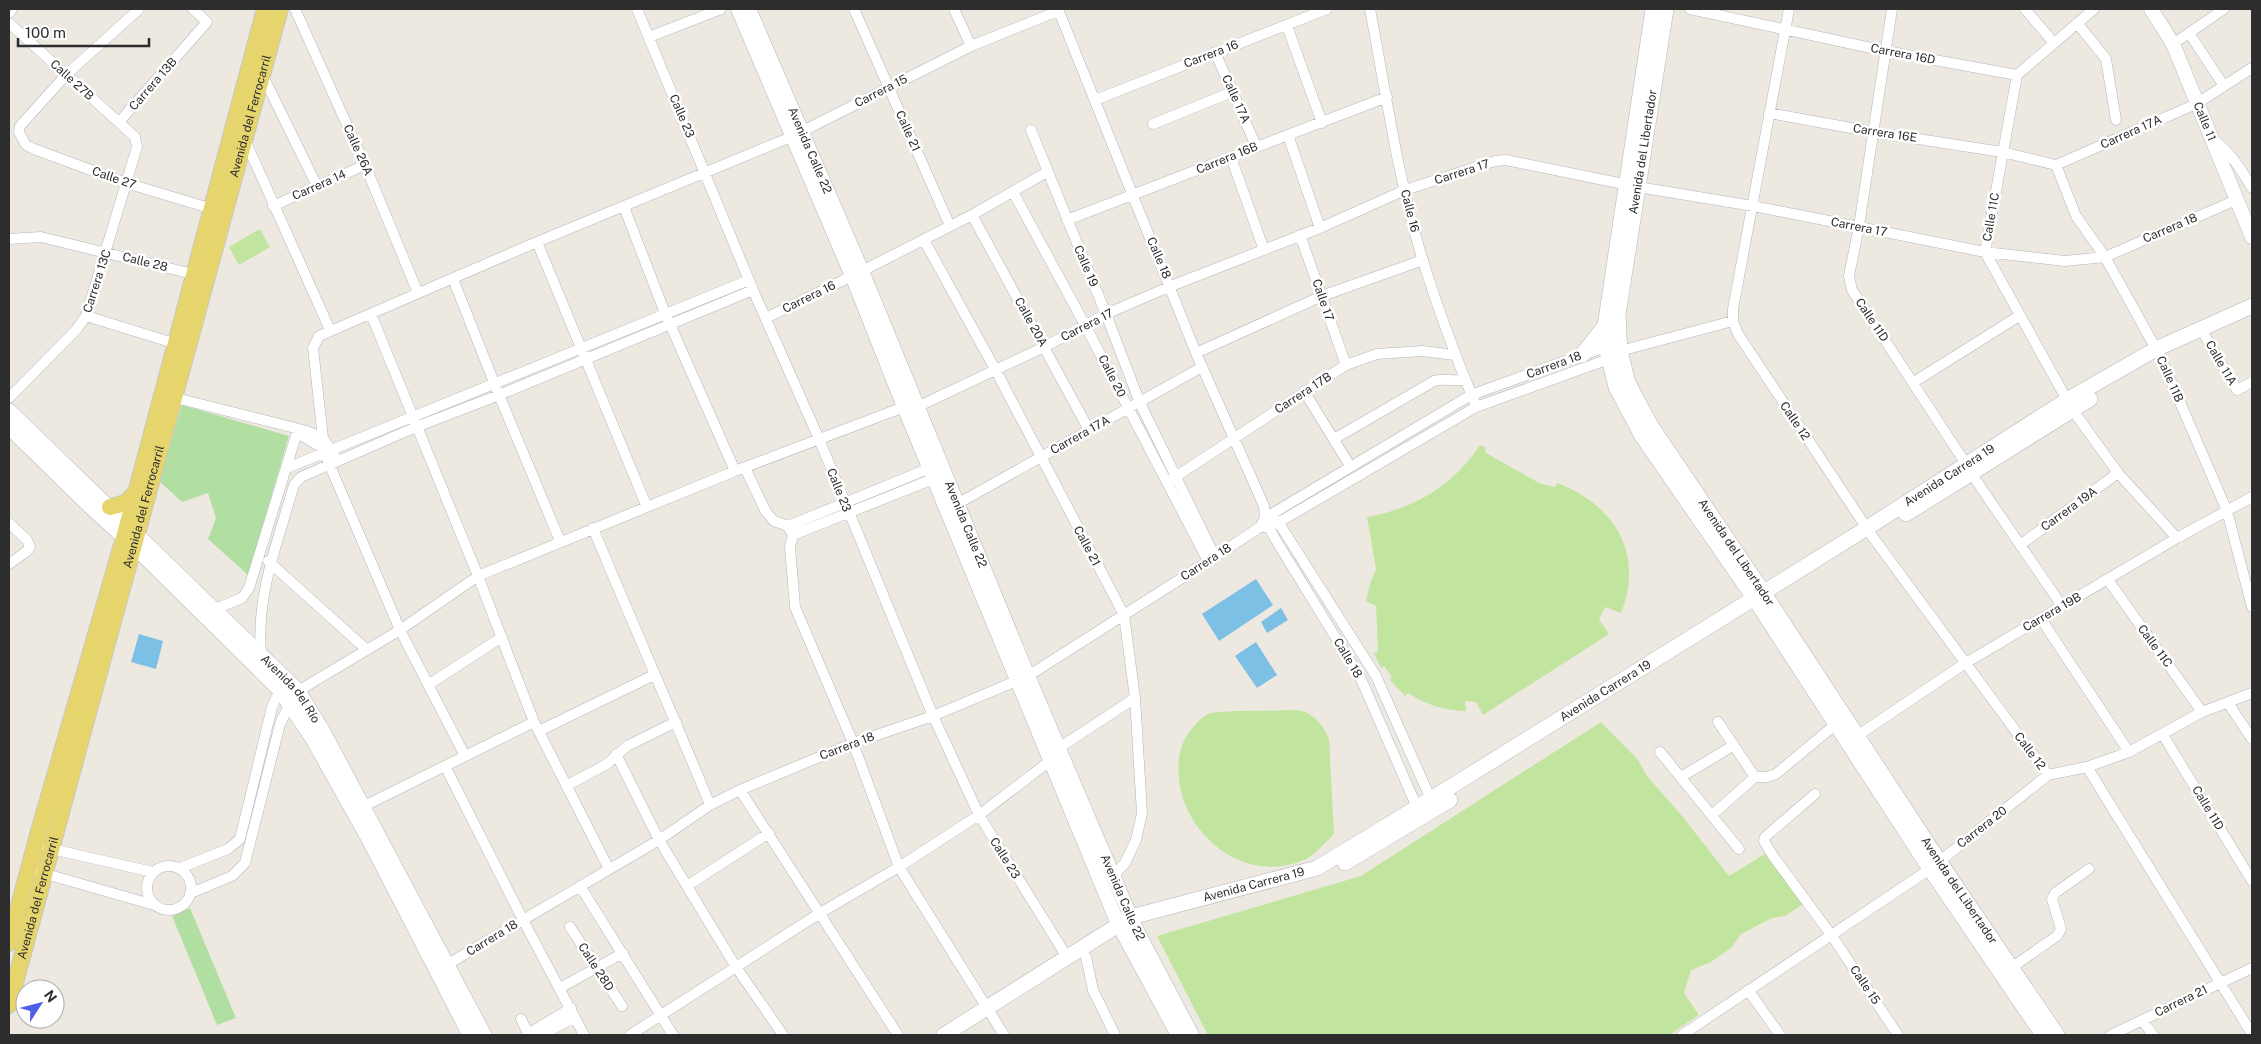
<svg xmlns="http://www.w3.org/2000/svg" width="2261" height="1044" font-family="'Public Sans',sans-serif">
	<rect width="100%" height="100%" fill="#ede9e1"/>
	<path fill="#b1dfa2" d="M182,405L289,436L248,575L208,539L216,518L208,493L182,502L159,481Z
		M190,908L236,1018L217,1025L172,916Z"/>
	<path fill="#c1e59f" d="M260,229L270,247L239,265L229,247Z
		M1480,445L1485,447L1486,453L1541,484L1555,487L1557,483C1614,504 1645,554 1621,613L1605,607L1599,619L1609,634L1483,715L1476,702L1465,701L1466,711C1443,710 1427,705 1408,693L1405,696L1390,680L1392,677L1384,666L1381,668L1374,653L1378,651L1376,606L1366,601L1370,584L1376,569L1367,517C1414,509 1454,485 1480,445Z
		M1295,710C1312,711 1323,724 1329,739L1334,834C1326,841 1316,854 1306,859C1248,886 1185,838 1179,779C1177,765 1179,748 1187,735C1192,728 1200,718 1208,714C1216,710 1281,711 1295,710Z
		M1601,722L1638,760L1647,776L1682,816L1729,876L1765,854L1803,904L1785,916L1772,918L1741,934L1731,948L1711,962L1691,970L1684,993L1699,1015L1669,1035H1208L1157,936L1361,876Z"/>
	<path fill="#7dc0e5" d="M1256,579L1273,605L1219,641L1202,614Z
		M1281,608L1288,620L1267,633L1261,622Z
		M139,634L163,641L156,669L131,662Z
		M1256,642L1277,675L1257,688L1235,656Z"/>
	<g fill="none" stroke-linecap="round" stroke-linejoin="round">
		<defs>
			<path id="minor" d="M139,9L66,75L20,126L19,132L26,145L34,149L126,183L216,210
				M295,9L365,165L418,293
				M637,9L753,290L819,439L933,716L979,815L1067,957
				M854,9L950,226
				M954,9L971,46
				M1058,9L1196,353L1264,506L1265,518L1274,537L1361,679L1419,812
				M1370,9C1386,93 1398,180 1423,261C1438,309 1455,355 1474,401
				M1690,9L1885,51L2017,75
				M1789,9L1733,309V321L1738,334L1872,536L2048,775
				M1892,9L1859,226L1849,276L1852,290L1966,464
				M2025,9L2054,43
				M9,13L12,9
				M9,23L135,137L137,147L86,316L76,330L9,398
				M2077,23L2106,59L2116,120
				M1287,26L1322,123
				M2189,33L2224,86
				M649,37L721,9
				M2173,44L2224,9
				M1215,52L1256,146
				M262,74L317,186
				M2017,75L1985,252L2067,400
				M2017,75L2094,9
				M1095,100L1327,9
				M1769,113L1873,132L2002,152L2056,165L2196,104L2252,68
				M119,122L207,22L193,9
				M1153,124L1232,92
				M1031,130L1106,314L1140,403L1215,557
				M1288,135L1320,228
				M2213,139C2231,153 2241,169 2252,188
				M245,140L330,330
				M1231,157L1264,250
				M2056,165L2076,216L2105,257L2160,356L2227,511L2252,607
				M1013,192L1085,325L1208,561
				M273,206L365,165
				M624,207L665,313L735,471
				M972,215L1089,430
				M1067,220L1387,97
				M1300,235L1346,365
				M9,239L41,237L193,274
				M924,240L995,369L1124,615L1135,698L1142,813L1136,840L1125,863L1113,876
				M537,242L647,507
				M862,271L972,215L1047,172
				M453,279L499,395L560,541
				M371,314L478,576L534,722L609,869
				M86,316L177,344
				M766,318L852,276
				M2205,336L2237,390L2252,382
				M1196,353L1322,296L1423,260
				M1914,382L2019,316
				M1304,391L1350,466
				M168,396L307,431L323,438L335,456
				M2072,409L2118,473L2177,538
				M297,433L321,447L325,454L400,630L465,756
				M323,438L313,348L319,336L537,242L791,137L971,46L1058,11
				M1334,439L1434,381C1445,377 1454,383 1465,379
				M287,468L749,280
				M745,468L766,512L774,521L788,526L793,535L790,547L795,607L853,743L899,867L1004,1035
				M1971,473L2062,606
				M1172,479L1346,365L1377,354L1422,351L1455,355
				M957,504L1202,367
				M1275,517L1376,676L1433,804
				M9,523L27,540L30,547L27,551L9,564
				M788,526L935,466
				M1264,527H1270L1286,518L1476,407L1609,359L1620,351L1733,321
				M593,528C631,620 672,712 710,805
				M793,535L938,477
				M2020,545L2118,473
				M268,561L367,650
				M2108,580L2202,712
				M215,609L242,598L249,588L298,429
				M2041,619L2129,752
				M261,653C256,595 278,541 294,485L301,477L416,427L499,395L753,290
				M428,685L502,637
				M298,691L400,630L478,576L735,471L904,407H917L1044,347L1106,314L1171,286L1320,228L1405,190L1495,161L1506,160L1638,187L1753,206L1985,252L2065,261L2105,257L2236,200
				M2228,703L2252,739
				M1718,722L1755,777
				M539,731L654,675
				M2163,735L2252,881
				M1857,736L1964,664L2177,538L2252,497
				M1059,748L1135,698
				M1660,752L1739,849
				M616,754L659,840L736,967L783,1035
				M445,766L523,920L584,1035
				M2087,767L2252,1034
				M1681,777L1734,745
				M566,786L607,764L627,746L676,722
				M740,790L898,1035
				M1815,794L1765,837L1764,841L1773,856L1832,936L1898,1035
				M358,809L534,722
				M1712,815L1755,777H1767L1776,774L1836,724
				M47,848L153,872
				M147 888a22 22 0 1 1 44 0a22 22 0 1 1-44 0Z
				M180,868L228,849L240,839L272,707L280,690
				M39,872L154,905
				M580,886L673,1035
				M687,886L769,833
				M191,893L232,876L245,863L280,724L290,703
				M570,927L622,1006
				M1086,957L1093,990L1115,1035
				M443,967L659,840L710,805L740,790L853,743L933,716L1028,676L1215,557L1260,527L1265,518L1471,395L1582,355L1606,347L1611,349
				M2011,968L2057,936L2061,929L2052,899L2055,893L2089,869
				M560,988L623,953
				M1748,990L1780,1035
				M521,1019L529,1035
				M2142,1020L2153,1035
				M528,1034L571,1008
				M542,1035L575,1017
				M630,1035L820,913L899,867L979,815L1050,761
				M1682,1035L1930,869L2048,775L2087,767L2129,752L2202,712L2252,693
				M2111,1035L2252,968"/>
			<g id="tertiary">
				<path d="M738,9L852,276L904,407L1118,924L1178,1035"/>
				<path id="s1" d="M749,9L862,271L1028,676L1135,927L1192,1035"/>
				<path id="s2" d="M2151,9L2173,44L2252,237"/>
			</g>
			<g id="secondary">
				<path d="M1653,9L1605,326L1606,347L1616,387L1642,436L1754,598L1930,869L2043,1035"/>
				<path id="s3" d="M1666,9L1618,315L1620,351L1628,383L1651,426L1763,592L1939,861L2057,1035"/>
				<path d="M1582,355L1605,326"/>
				<path id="s4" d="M9,411L298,691L322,730L484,1035"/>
				<path d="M9,427L93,509L134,546L280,690L313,739L369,839L470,1035"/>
				<path d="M1906,514L2090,399"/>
				<path d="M1345,863L1450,800"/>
				<path id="s5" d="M944,1035L1131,917L1317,868L1431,799L1867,528L2067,400L2156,349L2252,306"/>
			</g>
			<g id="primary">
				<path d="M110,507L126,503L136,492"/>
				<path d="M9,943L39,831L124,538L265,9"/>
				<path id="s6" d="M9,1005C99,673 188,341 280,9"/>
			</g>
		</defs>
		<use href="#minor" stroke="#b4b5bf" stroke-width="11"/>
		<use href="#tertiary" stroke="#b4b5bf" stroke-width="15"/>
		<use href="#secondary" stroke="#b4b5bf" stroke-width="16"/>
		<use href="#primary" stroke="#c8c8c8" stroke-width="18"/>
		<use href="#minor" stroke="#fff" stroke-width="10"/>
		<use href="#tertiary" stroke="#fff" stroke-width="14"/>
		<use href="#secondary" stroke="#fff" stroke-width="15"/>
		<use href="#primary" stroke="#e6d56d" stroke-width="16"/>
	</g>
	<g text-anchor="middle" stroke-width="5" stroke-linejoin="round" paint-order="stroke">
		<g font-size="12" fill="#2d2d2d" stroke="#fff">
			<text transform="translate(1211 54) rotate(-21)" y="4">Carrera 16</text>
			<text transform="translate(1903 54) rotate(11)" y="4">Carrera 16D</text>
			<text transform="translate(72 80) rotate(42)" y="4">Calle 27B</text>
			<text transform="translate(153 84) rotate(-49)" y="4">Carrera 13B</text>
			<text transform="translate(881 91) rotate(-27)" y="4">Carrera 15</text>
			<text transform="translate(1236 99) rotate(66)" y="4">Calle 17A</text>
			<text dy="4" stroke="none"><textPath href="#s6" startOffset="921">Avenida del Ferrocarril</textPath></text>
			<text transform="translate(682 116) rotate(67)" y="4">Calle 23</text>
			<text dy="4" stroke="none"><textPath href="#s2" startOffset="125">Calle 11</textPath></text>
			<text transform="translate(908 131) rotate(66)" y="4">Calle 21</text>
			<text transform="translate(2131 132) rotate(-24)" y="4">Carrera 17A</text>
			<text transform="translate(1885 133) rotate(9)" y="4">Carrera 16E</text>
			<text transform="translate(358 150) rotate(66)" y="4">Calle 26A</text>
			<text dy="4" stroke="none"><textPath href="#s1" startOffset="154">Avenida Calle 22</textPath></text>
			<text transform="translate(1643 152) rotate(-81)" y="4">Avenida del Libertador</text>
			<text transform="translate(1227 158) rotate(-22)" y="4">Carrera 16B</text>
			<text transform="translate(1462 172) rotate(-18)" y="4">Carrera 17</text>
			<text transform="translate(114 178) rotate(19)" y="4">Calle 27</text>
			<text transform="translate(319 185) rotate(-24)" y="4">Carrera 14</text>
			<text transform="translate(1410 211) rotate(76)" y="4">Calle 16</text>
			<text transform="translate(1991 217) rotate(-80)" y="4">Calle 11C</text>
			<text transform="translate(1859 227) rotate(11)" y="4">Carrera 17</text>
			<text transform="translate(2170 228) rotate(-23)" y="4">Carrera 18</text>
			<text transform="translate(1159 258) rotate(67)" y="4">Calle 18</text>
			<text transform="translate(145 262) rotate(14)" y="4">Calle 28</text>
			<text transform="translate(1086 266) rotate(67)" y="4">Calle 19</text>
			<text transform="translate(97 281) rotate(-72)" y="4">Carrera 13C</text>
			<text transform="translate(809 297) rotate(-26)" y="4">Carrera 16</text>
			<text transform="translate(1323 300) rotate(71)" y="4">Calle 17</text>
			<text transform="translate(1872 320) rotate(56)" y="4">Calle 11D</text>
			<text transform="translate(1031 322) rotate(61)" y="4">Calle 20A</text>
			<text transform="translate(1087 325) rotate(-27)" y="4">Carrera 17</text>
			<text transform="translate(2221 363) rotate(60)" y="4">Calle 11A</text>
			<text transform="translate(1554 365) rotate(-20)" y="4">Carrera 18</text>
			<text transform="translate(1112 376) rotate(63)" y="4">Calle 20</text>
			<text transform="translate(2170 379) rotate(66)" y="4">Calle 11B</text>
			<text transform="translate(1303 393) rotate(-33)" y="4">Carrera 17B</text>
			<text transform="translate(1795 421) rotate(56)" y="4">Calle 12</text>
			<text transform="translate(1080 435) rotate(-29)" y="4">Carrera 17A</text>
			<text dy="4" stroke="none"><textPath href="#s5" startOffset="1158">Avenida Carrera 19</textPath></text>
			<text transform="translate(839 490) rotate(68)" y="4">Calle 23</text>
			<text dy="4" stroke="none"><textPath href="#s6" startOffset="516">Avenida del Ferrocarril</textPath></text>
			<text transform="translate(2069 509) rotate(-36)" y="4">Carrera 19A</text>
			<text dy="4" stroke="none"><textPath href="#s1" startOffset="559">Avenida Calle 22</textPath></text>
			<text transform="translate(1087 546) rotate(62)" y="4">Calle 21</text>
			<text dy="4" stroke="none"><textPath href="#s3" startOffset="580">Avenida del Libertador</textPath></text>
			<text transform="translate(1206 562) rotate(-33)" y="4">Carrera 18</text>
			<text transform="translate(2052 612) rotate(-30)" y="4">Carrera 19B</text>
			<text transform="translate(2155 646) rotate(54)" y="4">Calle 11C</text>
			<text transform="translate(1348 658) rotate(59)" y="4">Calle 18</text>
			<text dy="4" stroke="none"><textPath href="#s4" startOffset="396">Avenida del Río</textPath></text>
			<text dy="4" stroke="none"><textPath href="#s5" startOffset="752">Avenida Carrera 19</textPath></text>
			<text transform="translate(847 746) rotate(-21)" y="4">Carrera 18</text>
			<text transform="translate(2030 751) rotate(53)" y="4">Calle 12</text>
			<text transform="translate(2208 808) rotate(59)" y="4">Calle 11D</text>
			<text transform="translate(1982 827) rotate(-38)" y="4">Carrera 20</text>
			<text transform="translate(1005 858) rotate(58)" y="4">Calle 23</text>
			<text dy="4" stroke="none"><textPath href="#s5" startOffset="348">Avenida Carrera 19</textPath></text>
			<text dy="4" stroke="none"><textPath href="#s3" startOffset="985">Avenida del Libertador</textPath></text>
			<text dy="4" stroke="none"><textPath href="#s1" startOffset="964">Avenida Calle 22</textPath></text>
			<text dy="4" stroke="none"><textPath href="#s6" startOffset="111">Avenida del Ferrocarril</textPath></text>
			<text transform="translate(492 938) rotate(-31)" y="4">Carrera 18</text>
			<text transform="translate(596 967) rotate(57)" y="4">Calle 28D</text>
			<text transform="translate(1865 985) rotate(56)" y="4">Calle 15</text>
			<text transform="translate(2181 1001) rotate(-26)" y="4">Carrera 21</text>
		</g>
	</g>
	<rect width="2261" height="1044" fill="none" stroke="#2d2d2d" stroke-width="20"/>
	<g transform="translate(40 1004) rotate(54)"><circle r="24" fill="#ffffff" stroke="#ababab"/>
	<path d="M0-4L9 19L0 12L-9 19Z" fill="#4f5eeb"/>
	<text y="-8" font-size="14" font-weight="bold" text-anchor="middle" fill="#2d2d2d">N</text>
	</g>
	<path d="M18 38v8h131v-8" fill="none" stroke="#2d2d2d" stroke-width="2.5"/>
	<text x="25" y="38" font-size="15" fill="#2d2d2d" stroke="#ffffff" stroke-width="4" paint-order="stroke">100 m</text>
</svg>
